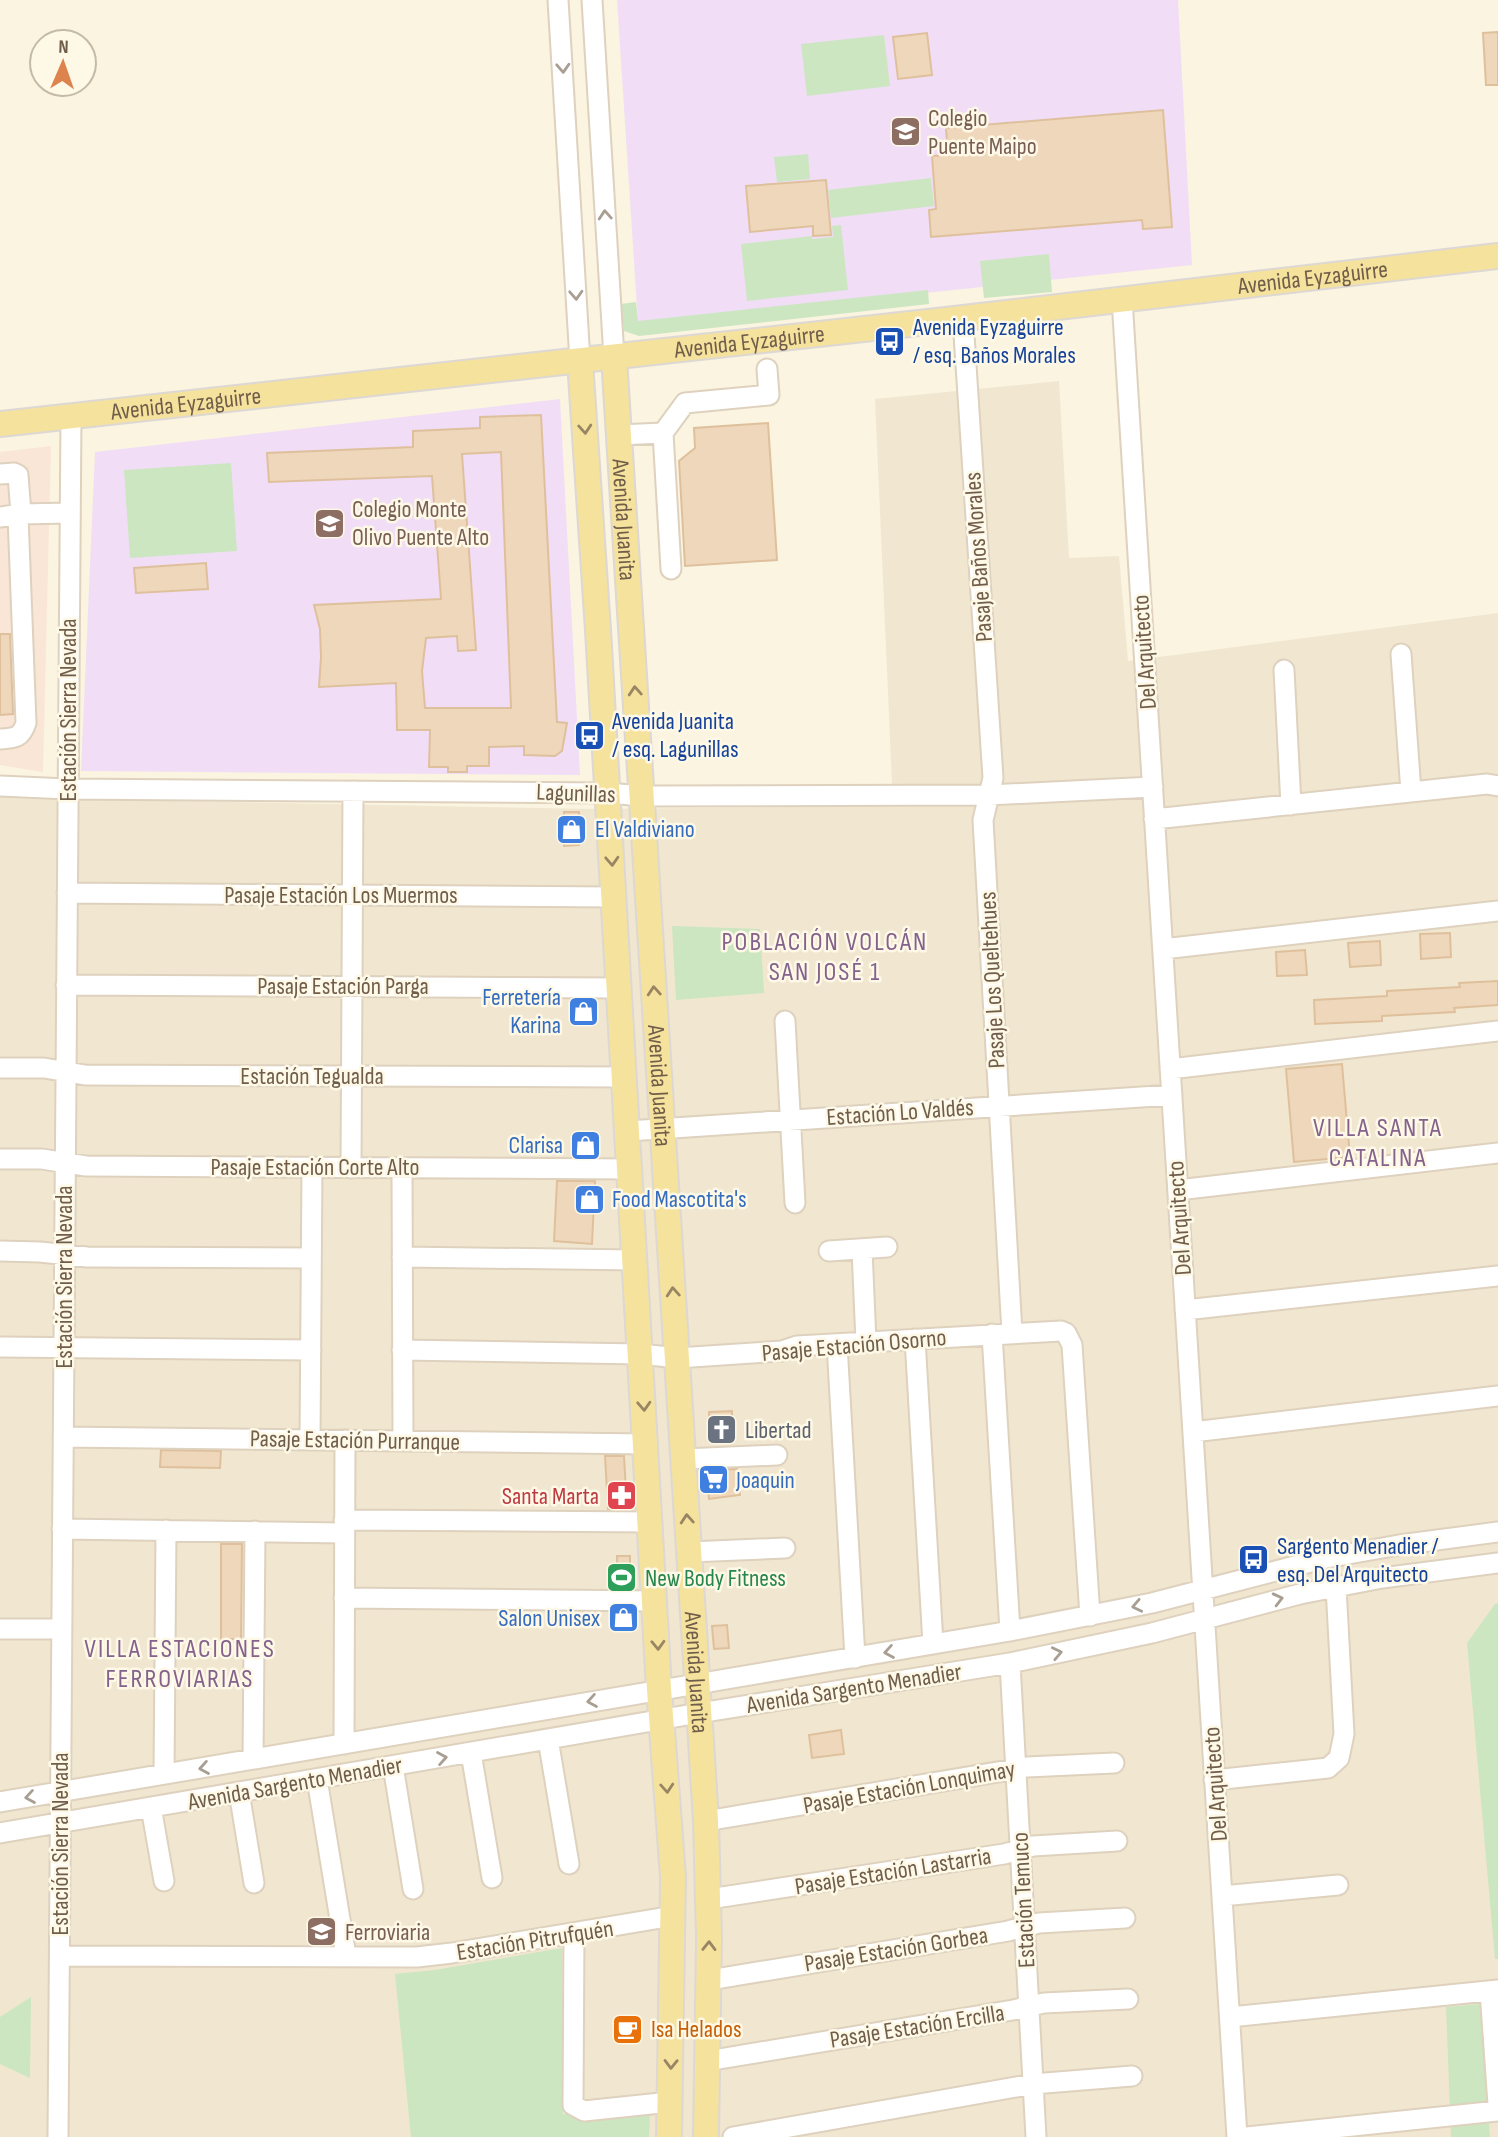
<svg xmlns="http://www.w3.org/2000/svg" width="1498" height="2137" font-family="'Sofia Sans Condensed',sans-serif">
	<rect width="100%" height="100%" fill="#faf4e1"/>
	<path fill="#f1e7d0" d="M1059,381L1069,558L1119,556L1128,661L1498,613V2137H0V786L77,799L591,809L893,806L875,399Z"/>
	<path fill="#fae6d6" d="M51,446L43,772L0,765V452Z"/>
	<path fill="#f1def6" d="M617,0H1178L1192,265L638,323Z
		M560,399L580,775L81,771L95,452Z"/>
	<path fill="#cbe6c1" d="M884,35L890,86L807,96L801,44Z
		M808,154L810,179L777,182L774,157Z
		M931,178L934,206L831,218L828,190Z
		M841,225L848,290L747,301L741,244L812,236V239L833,237L832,226Z
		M1049,254L1052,292L984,298L980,261Z
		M928,290L929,304L639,336L624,331L621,304L636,302L638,321Z
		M231,463L237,551L130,558L124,470Z
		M672,926L760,929L764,993L676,1000Z
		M1498,1603V1959H1495L1467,1643L1495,1604Z
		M562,1948L563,2114L650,2113L649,2137H411L395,1974L435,1970Z
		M31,1997L30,2078L0,2064V2017Z
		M1480,2004L1490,2137H1451L1446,2007Z"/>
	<path fill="#eed7bb" stroke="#dfc09c" stroke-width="2" fill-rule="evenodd" d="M1498,32V85H1486L1483,33Z
		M927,33L932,75L898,79L893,37Z
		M1163,110L1172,227L1143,229L1142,220L931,237L929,210L936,209L932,156L948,155L946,128Z
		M826,180L831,235L813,236V226L750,232L746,186Z
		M541,415L557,722L567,723L562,751L555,756L524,755V746L489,747V766H467V772H448V767H429L430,730H397L396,683L319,687L321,657L320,629L314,605L441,599L432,476L269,482L267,453L413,447V431L480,428V417ZM501,452L511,708H425L422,671L426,638L457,636L458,651L476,650L462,454Z
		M768,423L777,560L685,566L679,461L695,448L694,428Z
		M206,563L208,589L136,593L134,568Z
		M0,634H10L13,714L0,715Z
		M564,812H579V845L564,846Z
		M1450,933L1451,957L1421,959L1420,934Z
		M1380,941L1381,965L1350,967L1348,943Z
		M1305,950L1307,975L1277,976L1276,952Z
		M1498,981V1005L1454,1008L1455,1012L1382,1016V1021L1315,1024L1314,1000L1387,996V991L1460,987L1459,983Z
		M573,1000H595V1024H573Z
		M1342,1064L1350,1157L1294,1162L1286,1069Z
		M594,1134L595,1157L579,1156L577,1135Z
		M557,1181H595L592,1244L554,1241Z
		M732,1411V1437H710L709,1412Z
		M161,1450L221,1451L220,1468L160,1467Z
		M605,1456H624L627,1510L608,1509Z
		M737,1469L740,1495L709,1499L706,1470Z
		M221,1544H242L241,1639H221Z
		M617,1556H630V1588H614V1565H617Z
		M615,1613H631V1627H614Z
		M727,1625L729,1648L714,1649L712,1626Z
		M841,1730L844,1754L812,1758L809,1735Z"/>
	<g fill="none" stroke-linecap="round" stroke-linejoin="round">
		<defs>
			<path id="minor" d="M558,0L580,361
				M592,0L614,357
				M1122,299L1237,2137
				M963,319L993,778L983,820L1012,1333
				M663,433L671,569
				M619,435L663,433L685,403L769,395L767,369
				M0,474L14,473L18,475L21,514
				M0,517L21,514L70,513
				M1401,654L1411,792
				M1284,670L1291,805
				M0,739C15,738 21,738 26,723L18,516
				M0,786L68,789L608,793L642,796L989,795L1153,787
				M1154,819L1487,784L1498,786
				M67,893L614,897
				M1163,949L1498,911
				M66,985L620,988
				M785,1021L795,1203
				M0,1068H44L85,1075L625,1077
				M1170,1069L1498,1031
				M628,1131L1172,1095
				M0,1159H42L86,1166L630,1169
				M351,1168L353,791
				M402,1168L403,1441
				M1178,1190L1498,1153
				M862,1249L866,1342
				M0,1251L40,1252L87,1257L311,1258
				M829,1251L887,1247
				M402,1257L636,1260
				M1185,1310L1498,1276
				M992,1334L1010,1631
				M915,1339L933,1644
				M837,1344L855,1658
				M0,1347L311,1350
				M402,1350L641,1354L677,1358L782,1351L797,1346L1061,1331L1066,1333L1072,1345L1090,1616
				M1193,1432L1498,1396
				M63,1437L647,1444
				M310,1440L312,1167
				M683,1459L777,1455
				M344,1520L651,1522
				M62,1529L344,1533
				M689,1552L785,1548
				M344,1598L656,1601
				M0,1629H62
				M1010,1663L1036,2137
				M548,1739L569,1864
				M344,1744L345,1440
				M471,1753L492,1878
				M253,1759L255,1531
				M393,1766L413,1889
				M164,1774L166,1530
				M317,1779L346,1956
				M1214,1780L1328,1768L1339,1758L1344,1734L1336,1587
				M239,1792L254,1883
				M0,1802L1010,1631L1152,1603L1326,1558L1399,1545L1498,1532
				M151,1807L164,1881
				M706,1821L1027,1767L1114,1763
				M0,1833L699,1713L1010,1663L1152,1633L1300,1594L1382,1578L1498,1563
				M1222,1896L1338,1885
				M709,1899L1004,1854L1033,1846L1117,1841
				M574,1934L573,2105L584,2111L670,2102
				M60,1956L417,1957L452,1953L673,1916
				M709,1980L1008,1931L1039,1923L1125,1918
				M1490,1991L1498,2104
				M1230,2017L1498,1990
				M707,2061L1013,2010L1044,2003L1128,1999
				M58,2137L71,416
				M733,2137L1033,2084L1132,2076
				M1247,2137L1498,2111"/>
			<g id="major">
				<path id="s1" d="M614,357L706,1821L709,1939L706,2137"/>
				<path d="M580,361L598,630L659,1689L673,1877L669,2137"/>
				<path id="s2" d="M0,424L946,320L1498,256"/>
			</g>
		</defs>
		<use href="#minor" stroke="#ded1be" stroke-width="23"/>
		<use href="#major" stroke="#ddd8d4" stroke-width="28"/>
		<use href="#minor" stroke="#fff" stroke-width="19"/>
		<use href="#major" stroke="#f5e29d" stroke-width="24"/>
	</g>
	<defs><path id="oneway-chevron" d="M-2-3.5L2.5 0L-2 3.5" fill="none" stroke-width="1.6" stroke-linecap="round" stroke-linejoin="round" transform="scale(1.75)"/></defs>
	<g stroke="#a99e92">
		<use href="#oneway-chevron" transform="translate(563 68) rotate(87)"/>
		<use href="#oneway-chevron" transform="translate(605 215) rotate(-94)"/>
		<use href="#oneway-chevron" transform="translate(576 295) rotate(87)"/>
		<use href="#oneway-chevron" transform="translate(1278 1599) rotate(-14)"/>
		<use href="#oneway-chevron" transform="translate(1137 1606) rotate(168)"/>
		<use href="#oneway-chevron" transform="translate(889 1652) rotate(170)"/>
		<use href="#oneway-chevron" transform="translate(1057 1653) rotate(-12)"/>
		<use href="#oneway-chevron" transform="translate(592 1701) rotate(170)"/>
		<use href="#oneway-chevron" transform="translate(442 1758) rotate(-10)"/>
		<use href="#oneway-chevron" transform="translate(204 1768) rotate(170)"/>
		<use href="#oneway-chevron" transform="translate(30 1797) rotate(171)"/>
	</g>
	<g stroke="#988563">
		<use href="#oneway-chevron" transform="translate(585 429) rotate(86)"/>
		<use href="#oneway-chevron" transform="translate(635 691) rotate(-94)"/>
		<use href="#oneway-chevron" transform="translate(612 861) rotate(87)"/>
		<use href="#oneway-chevron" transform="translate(654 991) rotate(-94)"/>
		<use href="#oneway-chevron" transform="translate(673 1292) rotate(-94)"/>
		<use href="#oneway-chevron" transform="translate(644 1406) rotate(87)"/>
		<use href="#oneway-chevron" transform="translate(687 1519) rotate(-94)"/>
		<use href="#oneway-chevron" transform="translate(658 1645) rotate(88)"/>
		<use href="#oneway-chevron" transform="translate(667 1788) rotate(86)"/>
		<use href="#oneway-chevron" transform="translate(709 1946) rotate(-89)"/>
		<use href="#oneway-chevron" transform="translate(671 2064) rotate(91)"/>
	</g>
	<defs>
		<symbol id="school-square" viewBox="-11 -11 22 22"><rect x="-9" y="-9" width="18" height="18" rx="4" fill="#8d6e63" stroke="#fef8e7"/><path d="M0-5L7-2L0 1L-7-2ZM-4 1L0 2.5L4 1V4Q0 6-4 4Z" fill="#fff"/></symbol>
		<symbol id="bus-square" viewBox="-11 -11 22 22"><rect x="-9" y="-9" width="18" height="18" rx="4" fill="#1a4fb4" stroke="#fef8e7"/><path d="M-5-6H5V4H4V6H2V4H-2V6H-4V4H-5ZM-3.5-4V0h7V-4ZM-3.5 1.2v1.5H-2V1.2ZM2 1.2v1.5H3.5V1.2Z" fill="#fff"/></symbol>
		<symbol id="shop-square" viewBox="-11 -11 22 22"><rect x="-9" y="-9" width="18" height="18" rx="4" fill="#3f7fe0" stroke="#fef8e7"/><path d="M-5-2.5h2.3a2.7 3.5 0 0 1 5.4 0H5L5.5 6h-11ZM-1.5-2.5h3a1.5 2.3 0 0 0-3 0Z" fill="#fff"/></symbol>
		<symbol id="church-square" viewBox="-11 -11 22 22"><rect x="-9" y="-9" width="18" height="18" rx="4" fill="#6b7280" stroke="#fef8e7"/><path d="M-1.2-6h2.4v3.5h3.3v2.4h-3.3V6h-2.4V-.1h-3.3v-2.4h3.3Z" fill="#fff"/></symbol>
		<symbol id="supermarket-square" viewBox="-11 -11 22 22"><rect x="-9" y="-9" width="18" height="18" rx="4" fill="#3f7fe0" stroke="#fef8e7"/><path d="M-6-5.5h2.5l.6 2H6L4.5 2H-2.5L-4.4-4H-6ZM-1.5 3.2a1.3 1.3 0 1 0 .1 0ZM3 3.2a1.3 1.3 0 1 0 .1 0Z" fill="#fff"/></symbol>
		<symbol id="pharmacy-square" viewBox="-11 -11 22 22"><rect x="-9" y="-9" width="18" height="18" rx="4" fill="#e0444e" stroke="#fef8e7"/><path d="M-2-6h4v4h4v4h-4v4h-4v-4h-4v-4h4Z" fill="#fff"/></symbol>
		<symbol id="stadium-square" viewBox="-11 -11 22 22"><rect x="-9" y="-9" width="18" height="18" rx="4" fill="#2e9e5b" stroke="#fef8e7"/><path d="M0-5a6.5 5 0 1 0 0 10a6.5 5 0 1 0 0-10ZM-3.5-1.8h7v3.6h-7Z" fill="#fff"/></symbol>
		<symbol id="cafe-square" viewBox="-11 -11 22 22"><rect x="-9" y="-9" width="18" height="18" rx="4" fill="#e8710a" stroke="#fef8e7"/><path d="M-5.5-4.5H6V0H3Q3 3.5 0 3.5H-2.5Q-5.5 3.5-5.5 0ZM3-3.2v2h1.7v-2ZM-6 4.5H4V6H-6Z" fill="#fff"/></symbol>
	</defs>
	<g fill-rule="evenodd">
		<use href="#school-square" x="888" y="114" width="35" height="35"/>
		<use href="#bus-square" x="872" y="324" width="35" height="35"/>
		<use href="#school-square" x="312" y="506" width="35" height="35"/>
		<use href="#bus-square" x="572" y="718" width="35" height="35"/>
		<use href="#shop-square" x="554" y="812" width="35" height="35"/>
		<use href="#shop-square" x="566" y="994" width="35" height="35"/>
		<use href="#shop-square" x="568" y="1128" width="35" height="35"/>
		<use href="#shop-square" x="572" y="1182" width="35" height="35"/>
		<use href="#church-square" x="704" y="1412" width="35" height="35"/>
		<use href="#supermarket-square" x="696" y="1462" width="35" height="35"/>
		<use href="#pharmacy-square" x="604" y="1478" width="35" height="35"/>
		<use href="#bus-square" x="1236" y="1542" width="35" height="35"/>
		<use href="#stadium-square" x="604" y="1560" width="35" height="35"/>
		<use href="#shop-square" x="606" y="1600" width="35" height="35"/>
		<use href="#school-square" x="304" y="1914" width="35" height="35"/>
		<use href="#cafe-square" x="610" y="2012" width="35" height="35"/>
	</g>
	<g text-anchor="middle" stroke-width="5" stroke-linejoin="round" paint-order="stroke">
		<g font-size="24" fill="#785e54" stroke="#fef8e7" text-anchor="start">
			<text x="928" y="126">Colegio<tspan x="928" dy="28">Puente Maipo</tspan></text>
			<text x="352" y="517">Colegio Monte<tspan x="352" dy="28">Olivo Puente Alto</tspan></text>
			<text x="345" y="1940">Ferroviaria</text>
		</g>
		<g font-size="24" fill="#705d4a" stroke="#fef8e7">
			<text dy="8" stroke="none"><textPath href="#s2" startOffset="1321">Avenida Eyzaguirre</textPath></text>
			<text dy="8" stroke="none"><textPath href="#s2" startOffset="754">Avenida Eyzaguirre</textPath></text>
			<text dy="8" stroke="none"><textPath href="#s2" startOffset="187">Avenida Eyzaguirre</textPath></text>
			<text dy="8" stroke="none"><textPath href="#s1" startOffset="163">Avenida Juanita</textPath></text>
			<text transform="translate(978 557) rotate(-94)" y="8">Pasaje Baños Morales</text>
			<text transform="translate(1144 652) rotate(-94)" y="8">Del Arquitecto</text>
			<text transform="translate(68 710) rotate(-90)" y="8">Estación Sierra Nevada</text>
			<text transform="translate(576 793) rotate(2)" y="8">Lagunillas</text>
			<text x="341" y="903">Pasaje Estación Los Muermos</text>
			<text transform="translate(992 980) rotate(-93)" y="8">Pasaje Los Queltehues</text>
			<text x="343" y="994">Pasaje Estación Parga</text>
			<text x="312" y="1084">Estación Tegualda</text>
			<text dy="8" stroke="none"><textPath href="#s1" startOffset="730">Avenida Juanita</textPath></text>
			<text transform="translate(900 1112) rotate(-4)" y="8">Estación Lo Valdés</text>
			<text x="315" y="1175">Pasaje Estación Corte Alto</text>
			<text transform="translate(1179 1218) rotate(-94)" y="8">Del Arquitecto</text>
			<text transform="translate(64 1277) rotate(-90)" y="8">Estación Sierra Nevada</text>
			<text transform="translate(854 1345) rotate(-5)" y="8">Pasaje Estación Osorno</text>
			<text transform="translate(355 1440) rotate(1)" y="8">Pasaje Estación Purranque</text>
			<text dy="8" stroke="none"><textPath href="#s1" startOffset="1318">Avenida Juanita</textPath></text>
			<text transform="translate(854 1688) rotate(-9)" y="8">Avenida Sargento Menadier</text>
			<text transform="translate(295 1783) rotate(-10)" y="8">Avenida Sargento Menadier</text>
			<text transform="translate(1215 1784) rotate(-94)" y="8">Del Arquitecto</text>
			<text transform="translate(909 1787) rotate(-10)" y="8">Pasaje Estación Lonquimay</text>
			<text transform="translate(60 1844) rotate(-90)" y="8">Estación Sierra Nevada</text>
			<text transform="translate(893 1871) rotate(-9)" y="8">Pasaje Estación Lastarria</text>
			<text transform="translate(1023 1900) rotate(-93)" y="8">Estación Temuco</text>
			<text transform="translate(535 1940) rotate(-9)" y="8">Estación Pitrufquén</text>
			<text transform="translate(896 1949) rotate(-9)" y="8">Pasaje Estación Gorbea</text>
			<text transform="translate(917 2026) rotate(-9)" y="8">Pasaje Estación Ercilla</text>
		</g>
		<g font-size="24" fill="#164399" stroke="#fef8e7" text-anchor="start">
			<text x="913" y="335">Avenida Eyzaguirre<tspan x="913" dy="28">/ esq. Baños Morales</tspan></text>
			<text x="612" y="729">Avenida Juanita<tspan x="612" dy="28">/ esq. Lagunillas</tspan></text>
			<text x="1277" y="1554">Sargento Menadier /<tspan x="1277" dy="28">esq. Del Arquitecto</tspan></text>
		</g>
		<g font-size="24" fill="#366cbe" stroke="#fef8e7" text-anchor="start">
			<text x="595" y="837">El Valdiviano</text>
			<text x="561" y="1005" text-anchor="end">Ferretería<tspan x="561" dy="28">Karina</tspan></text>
			<text x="563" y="1153" text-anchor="end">Clarisa</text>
			<text x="612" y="1207">Food Mascotita's</text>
			<text x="736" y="1488">Joaquin</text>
			<text x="600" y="1626" text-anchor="end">Salon Unisex</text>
		</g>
		<g font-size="24" fill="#5b616d" stroke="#fef8e7" text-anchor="start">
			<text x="745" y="1438">Libertad</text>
		</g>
		<g font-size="24" fill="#be3a42" stroke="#fef8e7" text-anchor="end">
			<text x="599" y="1504">Santa Marta</text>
		</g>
		<g font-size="24" fill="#27864d" stroke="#fef8e7" text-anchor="start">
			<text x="645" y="1586">New Body Fitness</text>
		</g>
		<g font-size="24" fill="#c56008" stroke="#fef8e7" text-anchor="start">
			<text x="651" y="2037">Isa Helados</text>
		</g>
		<g font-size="26" letter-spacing="2" fill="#84628c" stroke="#fef8e7">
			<text x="825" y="950">POBLACIÓN VOLCÁN<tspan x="825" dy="30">SAN JOSÉ 1</tspan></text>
			<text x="1378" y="1136">VILLA SANTA<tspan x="1378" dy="30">CATALINA</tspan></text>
			<text x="180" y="1657">VILLA ESTACIONES<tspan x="180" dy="30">FERROVIARIAS</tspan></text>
		</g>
	</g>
	<g transform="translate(63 63) rotate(2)"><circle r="33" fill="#fef8e7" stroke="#c5baa8" stroke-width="2"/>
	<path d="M0-5L12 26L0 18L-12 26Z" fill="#dd834e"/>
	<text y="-10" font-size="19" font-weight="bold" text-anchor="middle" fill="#705d4a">N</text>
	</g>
</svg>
